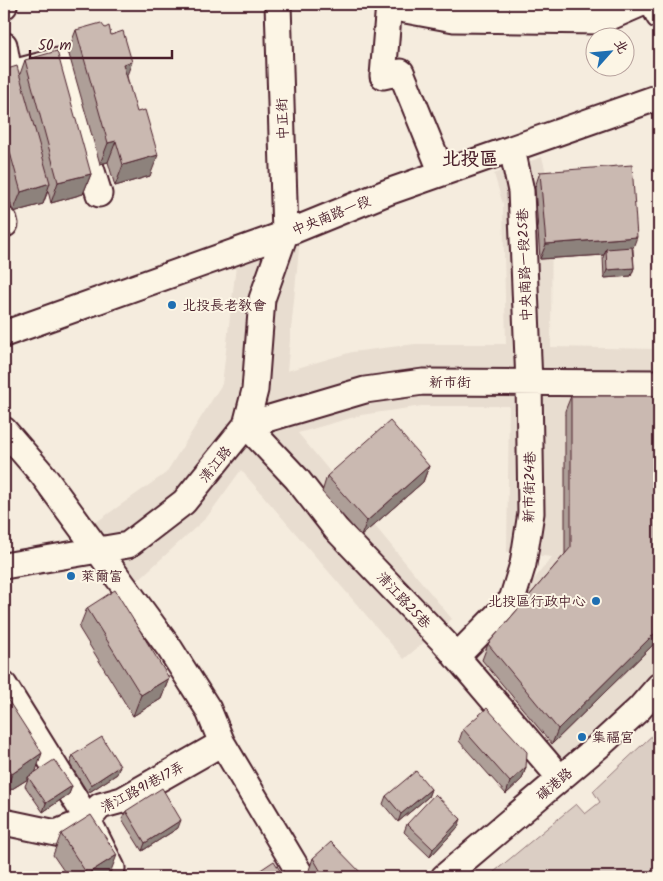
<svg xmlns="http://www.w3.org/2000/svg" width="663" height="881" font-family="Kalam,'LXGW WenKai TC',sans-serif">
	<rect width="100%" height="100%" fill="#f5ecde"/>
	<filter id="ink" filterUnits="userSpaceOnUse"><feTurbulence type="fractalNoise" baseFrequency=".02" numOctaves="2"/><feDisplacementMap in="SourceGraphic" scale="10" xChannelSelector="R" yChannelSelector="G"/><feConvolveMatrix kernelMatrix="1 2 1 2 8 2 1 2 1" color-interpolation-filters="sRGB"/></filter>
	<g filter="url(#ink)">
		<path fill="#e8ddd0" d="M542,157L552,196L551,347L659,349V669L627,704L567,757L554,756L470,659L552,557L507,552L509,406H422L361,415L298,433L452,619L404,659L241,470L207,517L137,581L95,523L166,473L222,384L236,266L300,239L287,371L352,352L415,344H506L503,204L494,174Z"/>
		<path fill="#dbcec4" stroke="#927678" d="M659,729V877H488L576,804L585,814L600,802L593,791Z"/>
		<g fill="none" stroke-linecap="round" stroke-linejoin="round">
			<defs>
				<path id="minor" d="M389,4L383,76L401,72L442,173
					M653,4L659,16
					M4,6V4
					M389,7L454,19L601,21L640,4
					M4,45L9,73
					M4,75L58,61L99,194
					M4,220L5,224
					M4,334L285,234L388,192L659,97
					M246,425L297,479L336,529L444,642L560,778
					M246,425L365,390L423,382L659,383
					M4,430L42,474L170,649L208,709L222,743L302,877
					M4,566L128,545L184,502L246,425L255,390L262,299L285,234L278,4
					M456,657L512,600L523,564L531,513L529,383L521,191L512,149
					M4,685L88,820L112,868
					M4,822L56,833L88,820L100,806L122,800L222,743
					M444,877L601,744L639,709L659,686"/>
			</defs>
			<use href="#minor" stroke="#4a1f2b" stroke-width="29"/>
			<use href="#minor" stroke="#fcf5e5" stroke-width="25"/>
		</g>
		<path fill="#ae9f98" stroke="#4a1f2b" d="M76,30L111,35L127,76L150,176L115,186L108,162L100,164L68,51Z
			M25,60L91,174L83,194L51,203L48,191L43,204L13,212L4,179V70L20,74Z
			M540,172L633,249L634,268L631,276L604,278L603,257L604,255L540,259L535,187Z
			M571,396L659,639L552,744L482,660L488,644L565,554V411Z
			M429,466L423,482L361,536L322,492L327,476Z
			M87,608L169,678L161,699L133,716L79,628Z
			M4,694L36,772L72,786L69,794L43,812L25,786L28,779L4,794Z
			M463,729L526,767L522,779L506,794L459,741Z
			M73,755L117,774L88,793L70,764Z
			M431,789L428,797L398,822L383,804L386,796Z
			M126,811L178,828L142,851L122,819Z
			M407,824L458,827L430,857L404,832Z
			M61,834L109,876L106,877H68L53,855Z
			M313,858L365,877H313L309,870Z"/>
		<path fill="#8d827c" stroke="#4a1f2b" d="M132,62L124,83L123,64Z
			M116,141L108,162L100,164L108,143Z
			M158,155L150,176L115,186L123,165Z
			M91,174L83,194L51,203L58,182Z
			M50,183L43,204L13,212L21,192Z
			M637,237L631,253L606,249L604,255L540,259L546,244Z
			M634,268L631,276L604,278L607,270Z
			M429,466L423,482L361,536L367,521Z
			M659,629V639L552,744L558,729Z
			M169,678L161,699L133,716L141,695Z
			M42,753L35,774L28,777V779L4,794L12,774Z
			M120,766L117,774L88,793L91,785Z
			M526,767L522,779L506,794L510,782Z
			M72,786L69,794L43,812L46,803Z
			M431,789L428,797L398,822L401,814Z
			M461,819L458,827L430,857L433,849Z
			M181,820L178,828L142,851L145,843Z
			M117,855L109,876L106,877H86L87,874Z"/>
		<path fill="#cab9b1" stroke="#4a1f2b" d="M101,23L105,28L109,26L111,35L123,31L132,62L123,64L137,112L145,110L158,155L123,165L116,141L108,143L76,30Z
			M57,51L91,174L58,182L25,60Z
			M17,66L50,183L21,192L4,131V70Z
			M632,165L637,237L546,244L540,172Z
			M632,247L634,268L607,270L606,249Z
			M571,396H659V629L558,729L488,644L571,547Z
			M390,421L429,466L367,521L327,476Z
			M115,590L169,678L141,695L87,608Z
			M4,694L42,753L12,774L4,761Z
			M487,708L527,752L526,767L510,782L463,729Z
			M102,737L120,766L91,785L73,755Z
			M54,760L72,786L46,803L28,777Z
			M416,771L431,789L401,814L386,796Z
			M162,788L181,820L145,843L126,811Z
			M435,794L461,819L433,849L407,824Z
			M91,815L117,855L87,874L61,834Z
			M331,842L365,877H324L313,858Z
			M274,861L284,877H250Z
			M6,873L9,877H4V874Z"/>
	</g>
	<g fill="#1f6fb2" stroke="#fcf5e5" stroke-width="2">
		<circle cx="172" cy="305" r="5"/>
		<circle cx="71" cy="576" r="5"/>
		<circle cx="596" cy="601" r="5"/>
		<circle cx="582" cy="737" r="5"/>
	</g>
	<g text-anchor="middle" stroke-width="4" stroke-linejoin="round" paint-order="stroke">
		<g font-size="14" fill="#4a1f2b" stroke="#fcf5e5">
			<text transform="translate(282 119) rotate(-92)" y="5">中正街</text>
			<text transform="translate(331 215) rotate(-22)" y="5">中央南路一段</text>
			<text transform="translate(524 265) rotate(-92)" y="5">中央南路一段25巷</text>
			<text x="450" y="387">新市街</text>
			<text transform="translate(215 464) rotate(-51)" y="5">清江路</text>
			<text transform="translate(529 487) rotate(-89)" y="5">新市街24巷</text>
			<text transform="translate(404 600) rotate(47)" y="5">清江路25巷</text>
			<text transform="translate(554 784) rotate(-40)" y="5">磺港路</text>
			<text transform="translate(142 787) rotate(-28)" y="5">清江路91巷17弄</text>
		</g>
		<g font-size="14" fill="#4a1f2b" stroke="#fcf5e5" text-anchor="start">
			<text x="182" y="310">北投長老教會</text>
			<text x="81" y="581">萊爾富</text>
			<text x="586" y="606" text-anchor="end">北投區行政中心</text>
			<text x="592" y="742">集福宮</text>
		</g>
		<g font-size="19" font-weight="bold" fill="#4a1f2b" stroke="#fcf5e5">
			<text x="470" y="165">北投區</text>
		</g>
	</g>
	<rect width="663" height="881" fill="none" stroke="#fcf5e5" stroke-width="20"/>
	<rect x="10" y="10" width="643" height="861" fill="none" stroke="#4a1f2b" stroke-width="2" filter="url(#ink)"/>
	<g transform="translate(610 52) rotate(63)"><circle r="24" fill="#fcf5e5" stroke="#b59f9b"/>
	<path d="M0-4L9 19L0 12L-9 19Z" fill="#1f6fb2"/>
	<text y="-8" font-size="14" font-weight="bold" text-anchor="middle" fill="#4a1f2b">北</text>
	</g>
	<path d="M30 50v8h142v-8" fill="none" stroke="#4a1f2b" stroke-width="2.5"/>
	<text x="38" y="50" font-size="15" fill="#4a1f2b" stroke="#fcf5e5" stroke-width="4" paint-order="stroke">50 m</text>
</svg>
